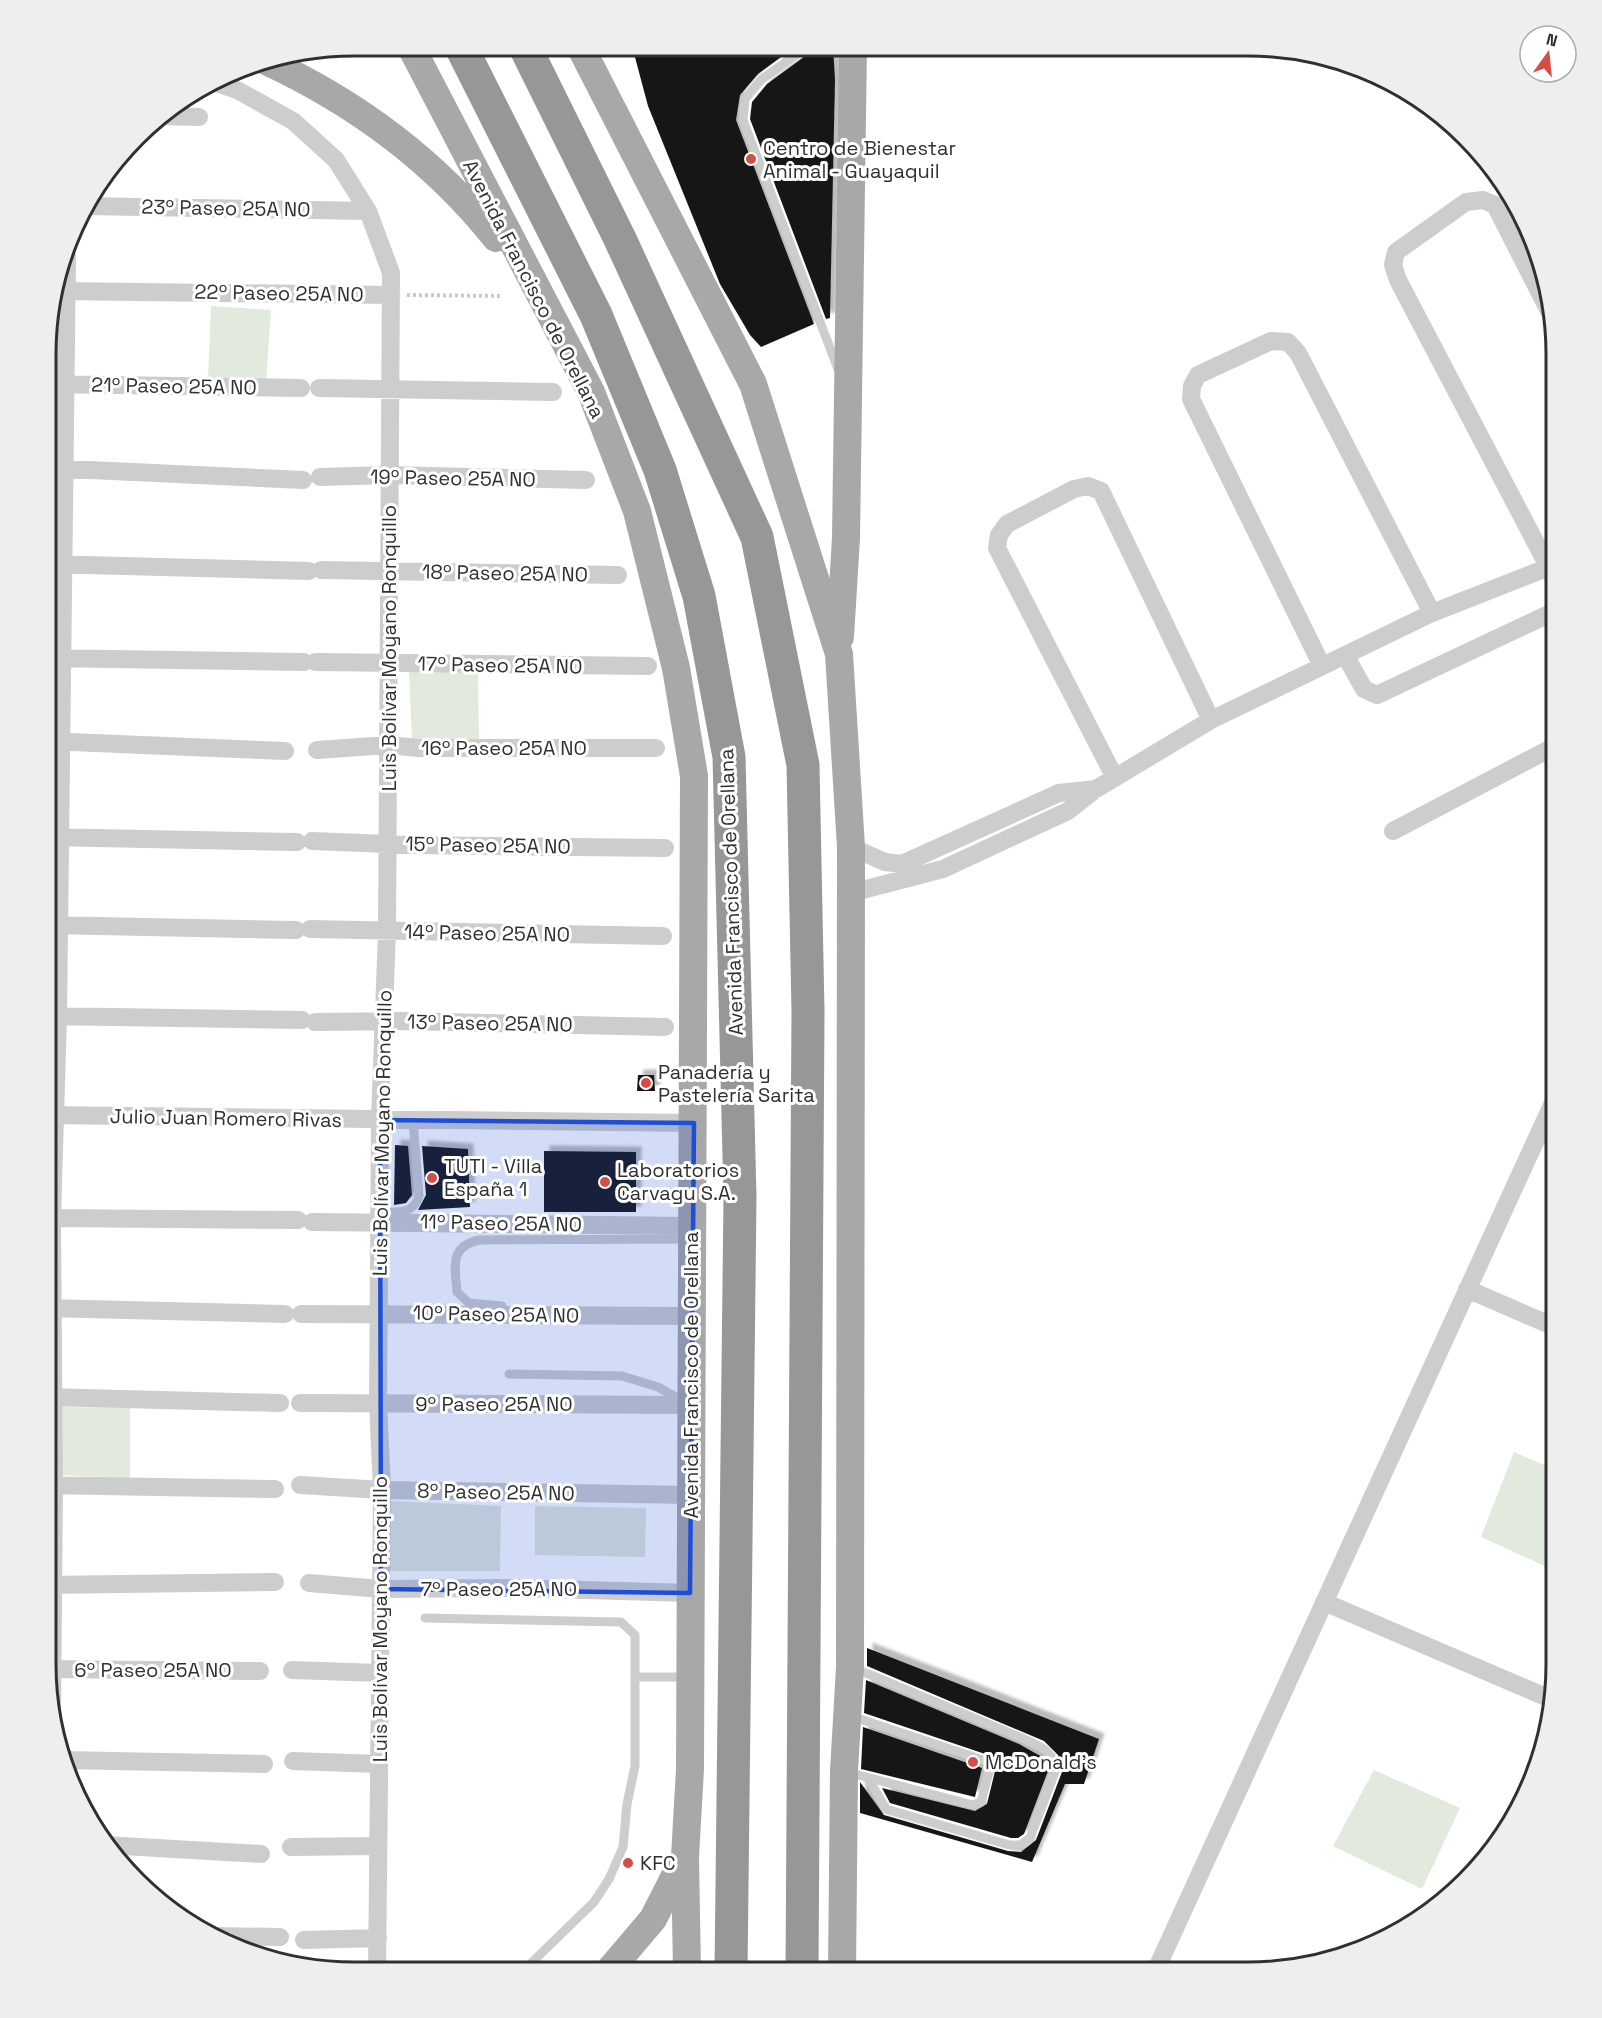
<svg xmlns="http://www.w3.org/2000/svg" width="1602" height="2018" font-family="'Space Grotesk',sans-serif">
	<defs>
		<filter id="shadow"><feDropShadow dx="5.5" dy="-5.5" stdDeviation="1.5" flood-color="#0004"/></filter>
	</defs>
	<rect width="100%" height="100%" fill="#fff"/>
	<path fill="#e2e9dd" d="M211,306L271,310L266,382L208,378Z
		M478,670L479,740L412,741L409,671Z
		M59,1407L130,1408V1478L58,1475Z
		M1514,1452L1556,1470V1571L1481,1537Z
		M389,1501L501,1506L500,1571H389Z
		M535,1506L646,1508L645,1557L535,1555Z
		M1374,1770L1460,1808L1422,1889L1333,1846Z"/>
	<path fill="#171717" filter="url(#shadow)" d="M632,46H796L758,74L740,95L736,120L814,324L761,347L750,335L720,284L648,106Z
		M815,46H833L835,80L830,318L826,319L750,119L752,102L767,84L812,51Z
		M638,1075H654L655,1091H637Z
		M395,1145L408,1146L412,1195L406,1203L394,1205Z
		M422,1146L468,1149L470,1207L418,1210L426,1195Z
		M544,1151L636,1152V1212H544Z
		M867,1648L1099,1739L1084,1784H1065L1032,1862L860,1813V1782L884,1815L1008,1851L1021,1852L1036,1840L1062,1772L1058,1755L1044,1741L867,1666Z
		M866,1680L1019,1744L1044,1758L1048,1771L1024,1834L1018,1838H1011L890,1803L882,1788L975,1811L987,1804L996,1767L992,1758L985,1754L864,1713Z
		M863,1727L982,1768L975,1797L861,1769Z"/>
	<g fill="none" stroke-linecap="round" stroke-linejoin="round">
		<path stroke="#cacaca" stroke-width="4" stroke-dasharray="3 3" stroke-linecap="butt" d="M926,51V47
			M407,295L503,296"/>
		<path stroke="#cdcdcd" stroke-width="9" d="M808,46L762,79L745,99L743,120L838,369
			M380,1212C398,1212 413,1215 419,1196L413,1120
			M502,1306L469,1303L457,1292C455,1266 449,1247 479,1240L688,1239
			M509,1374L622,1376L658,1387L684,1402
			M425,1618L621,1622L635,1635V1677
			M854,1668L1022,1738C1039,1746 1055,1750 1055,1772L1030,1838L1020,1845H1010L886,1809L868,1778
			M847,1772L973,1805L981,1802L990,1769L988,1763L983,1760L851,1716
			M522,1972L594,1902L609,1879L623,1847L627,1804L635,1766V1677H687"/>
		<path stroke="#cdcdcd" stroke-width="18" d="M216,83L237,90L293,121L336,160L368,211L391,273L387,931L380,1120L378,1403L382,1490L377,1972
			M159,116L199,117
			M84,206L368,211
			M57,291L391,295
			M1552,317L1495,205L1483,200L1466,202L1396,252L1393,265L1398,280L1549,568L1557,588
			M48,384L301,388
			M319,388L553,392
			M47,468L303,480
			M320,477L390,475L586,480
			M47,564L309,571
			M321,570L618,575
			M1345,655L1364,689L1377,695L1551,613L1557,608
			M47,658L304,662
			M315,662L648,666
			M1322,666L1191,399L1192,386L1198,375L1271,341L1288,342L1298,353L1432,613
			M47,741L285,751
			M317,750L388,745L418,748H656
			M1115,778L997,548L999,535L1007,524L1074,489L1088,486L1101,491L1211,720
			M1393,831L1557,745
			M47,837L297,842
			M312,841L412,845L665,848
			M851,847L885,862L902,864L1059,793L1096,789
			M851,893L943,869L1068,811L1096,789L1211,720L1432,613L1557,564
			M48,925L296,930
			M310,929L663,936
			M48,1016L302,1020
			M315,1022L402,1021L665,1027
			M46,1115L694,1123
			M46,1218L298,1220
			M312,1222L691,1226
			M1467,1289L1557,1328
			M46,1308L285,1314
			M301,1314L691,1316
			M46,1397L280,1403
			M300,1403L689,1405
			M45,1485L275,1489
			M300,1485L382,1490L691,1495
			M309,1583L381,1589L515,1588L690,1593
			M45,1585L275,1582
			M1324,1602L1553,1700
			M46,1669L260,1671
			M292,1670L380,1673
			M52,1719L54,1485L52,1218L58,1016L67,256
			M62,1760L264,1764
			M293,1761L379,1764
			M105,1845L261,1854
			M291,1847L378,1846
			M213,1936L280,1937
			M304,1940L378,1938
			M1155,1972L1557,1094"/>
		<path stroke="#a8a8a8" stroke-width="28" d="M410,45L591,392L637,511L676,668L694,776L690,1769L685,1857L687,1972
			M580,46L753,384L839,654L851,847L850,1667L844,1771L842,1972
			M264,60C355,102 433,159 496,238
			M840,637L846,538L853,46
			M608,1972L653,1919L682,1862"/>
		<path stroke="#979797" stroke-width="33" d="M460,45L596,315L660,470L699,596L729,757L740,1197L731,1972
			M524,45L620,239L757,537L803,765L808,1011L802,1972"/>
	</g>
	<path fill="#1d4ed8" fill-opacity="0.2" stroke="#1d4ed8" stroke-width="4.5" stroke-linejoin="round" d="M380,1120L694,1123L690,1593L381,1589Z"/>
	<g fill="#d54e45" stroke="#fff" stroke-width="2">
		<circle cx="751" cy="159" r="6"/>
		<circle cx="646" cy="1083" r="6"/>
		<circle cx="432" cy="1178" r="6"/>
		<circle cx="605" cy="1182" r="6"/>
		<circle cx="973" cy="1762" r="6"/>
		<circle cx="628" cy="1863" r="6"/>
	</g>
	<g text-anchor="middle" stroke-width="6" stroke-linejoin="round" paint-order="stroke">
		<g font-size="20" fill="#303030" stroke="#fff" text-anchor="start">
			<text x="763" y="155">Centro de Bienestar<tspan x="763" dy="23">Animal - Guayaquil</tspan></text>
			<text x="658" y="1079">Panadería y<tspan x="658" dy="23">Pastelería Sarita</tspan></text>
			<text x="444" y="1173">TUTI - Villa<tspan x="444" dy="23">España 1</tspan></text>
			<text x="617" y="1177">Laboratorios<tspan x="617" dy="23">Carvagu S.A.</tspan></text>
			<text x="985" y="1769">McDonald's</text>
			<text x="640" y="1870">KFC</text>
		</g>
		<g font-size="20" fill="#303030" stroke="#fff">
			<text transform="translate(226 208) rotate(1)" y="7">23º Paseo 25A NO</text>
			<text transform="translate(534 289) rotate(63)" y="7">Avenida Francisco de Orellana</text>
			<text transform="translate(279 293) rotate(1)" y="7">22º Paseo 25A NO</text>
			<text transform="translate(174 386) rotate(1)" y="7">21º Paseo 25A NO</text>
			<text transform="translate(453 478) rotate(1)" y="7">19º Paseo 25A NO</text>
			<text transform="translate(505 573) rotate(1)" y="7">18º Paseo 25A NO</text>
			<text transform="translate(389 648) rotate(-90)" y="7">Luis Bolívar Moyano Ronquillo</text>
			<text transform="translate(500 665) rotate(1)" y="7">17º Paseo 25A NO</text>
			<text x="504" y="755">16º Paseo 25A NO</text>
			<text transform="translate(488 845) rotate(1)" y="7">15º Paseo 25A NO</text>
			<text transform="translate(731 892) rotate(-92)" y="7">Avenida Francisco de Orellana</text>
			<text transform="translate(487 933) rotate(1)" y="7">14º Paseo 25A NO</text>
			<text transform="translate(490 1023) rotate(1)" y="7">13º Paseo 25A NO</text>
			<text transform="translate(226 1118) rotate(1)" y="7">Julio Juan Romero Rivas</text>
			<text transform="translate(382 1133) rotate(-89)" y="7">Luis Bolívar Moyano Ronquillo</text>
			<text transform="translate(501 1223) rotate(1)" y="7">11º Paseo 25A NO</text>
			<text transform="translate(496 1314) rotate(1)" y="7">10º Paseo 25A NO</text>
			<text transform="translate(691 1375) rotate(-90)" y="7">Avenida Francisco de Orellana</text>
			<text x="494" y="1411">9º Paseo 25A NO</text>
			<text transform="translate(496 1492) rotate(1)" y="7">8º Paseo 25A NO</text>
			<text x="499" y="1596">7º Paseo 25A NO</text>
			<text transform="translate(380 1619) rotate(-90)" y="7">Luis Bolívar Moyano Ronquillo</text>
			<text x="153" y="1677">6º Paseo 25A NO</text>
		</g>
	</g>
	<path d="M0 0H1602V2018H0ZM354 56H1248A298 298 0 0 1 1546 354V1664A298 298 0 0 1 1248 1962H354A298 298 0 0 1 56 1664V354A298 298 0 0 1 354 56Z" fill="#eee" fill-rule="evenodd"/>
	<path fill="none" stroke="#303030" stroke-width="3" d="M354 56H1248A298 298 0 0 1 1546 354V1664A298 298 0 0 1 1248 1962H354A298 298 0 0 1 56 1664V354A298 298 0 0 1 354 56Z"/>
	<g transform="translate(1548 54) rotate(15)"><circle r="28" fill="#ffffff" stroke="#acacac" stroke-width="1.5"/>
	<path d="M0-4.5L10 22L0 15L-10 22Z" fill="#d54e45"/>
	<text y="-9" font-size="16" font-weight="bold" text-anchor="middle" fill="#303030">N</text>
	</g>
</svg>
